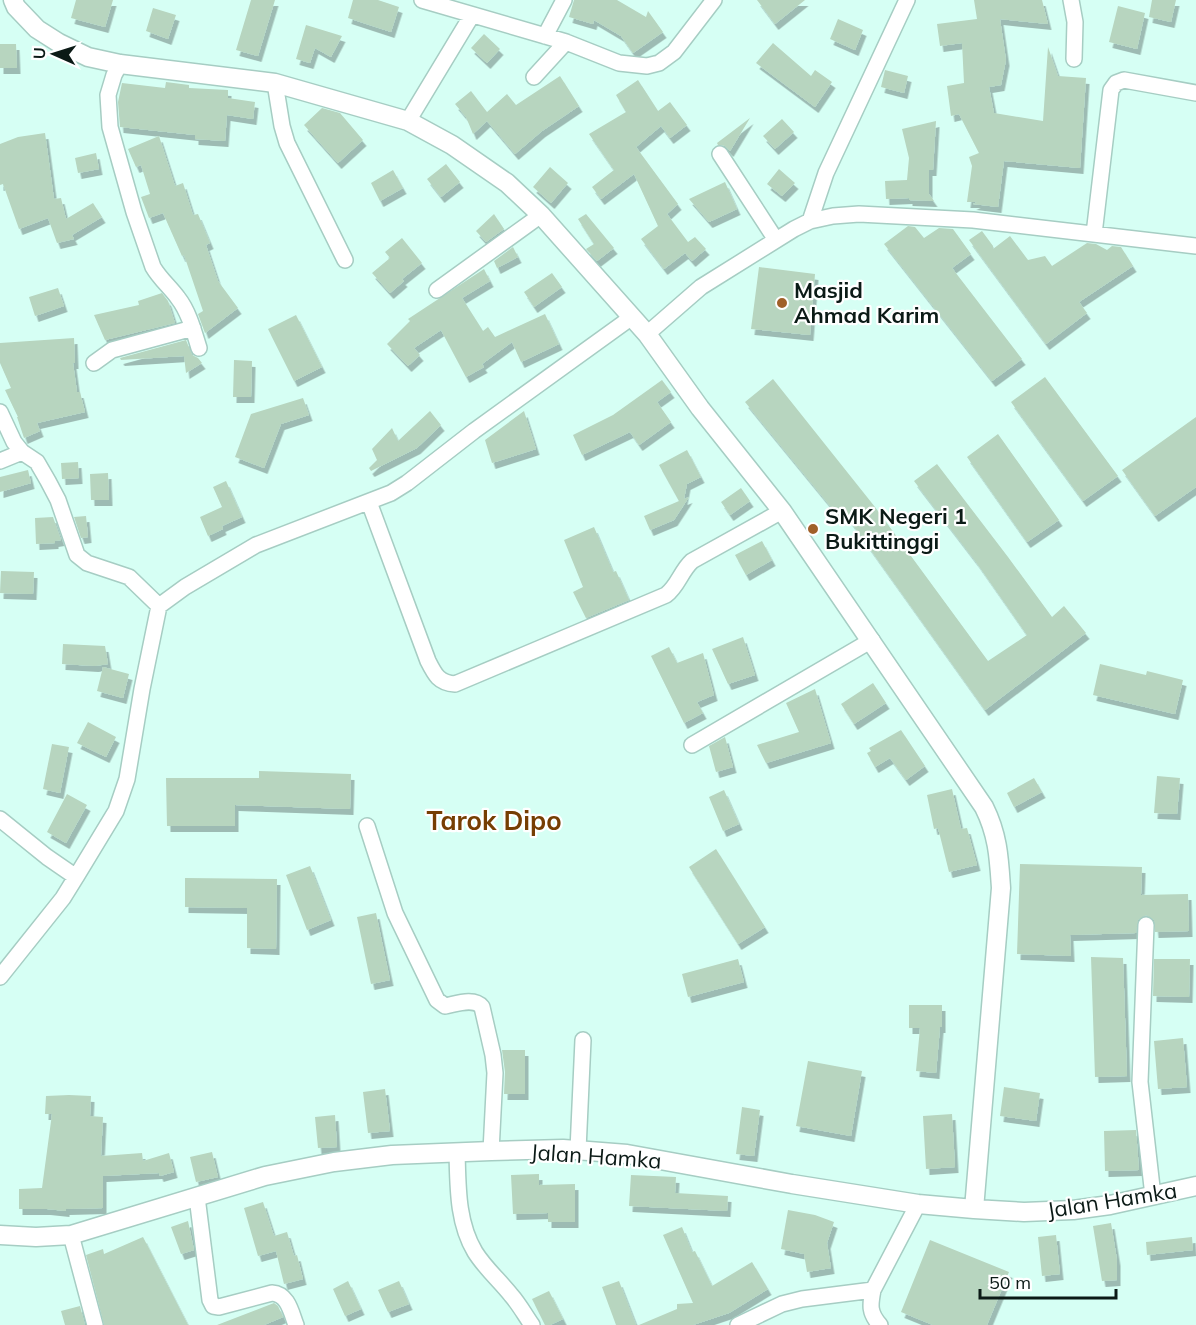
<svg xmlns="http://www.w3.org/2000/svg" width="1196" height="1325" font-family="Mulish,sans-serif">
	<defs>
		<filter id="shadow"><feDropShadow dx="3.5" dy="6" stdDeviation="0" flood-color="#0004"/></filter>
	</defs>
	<rect width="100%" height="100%" fill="#d6fff4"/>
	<path fill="#b7d5bf" filter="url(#shadow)" d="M76,0H113L105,27L71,18Z
		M251,0H275L258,56L236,50Z
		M353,0H378L399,7L391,32L348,18Z
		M574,0H617L646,17L648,11L663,32L633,53L621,36L594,20L593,24L569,17Z
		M757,0H805L775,24Z
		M974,0H1042L1048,24L1000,19L1006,60L1001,85L989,87L994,113L1043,121L1048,47L1058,76L1086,78L1080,168L1004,161L998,207L973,204L977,202H967L972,166L969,157L979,153L959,114L951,116L947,86L964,83L962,43L940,46L937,24L977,19Z
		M1152,0H1176L1171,22L1149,17Z
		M1118,6L1145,13L1137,49L1109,42Z
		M153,8L176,15L168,39L146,31Z
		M838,19L863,30L855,50L830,39Z
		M306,25L342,36L331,57L315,48L310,63L296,59Z
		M484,34L500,49L487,63L471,48Z
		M773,43L811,76L815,70L832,82L815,107L756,63Z
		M0,44H16L17,68H0Z
		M885,70L908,76L904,93L881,87Z
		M560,76L579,106L542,131L515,154L487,121L473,134L466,117L455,104L471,91L487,112L507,94L516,105Z
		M638,80L658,111L670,102L687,125L670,138L661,126L636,147L678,204L667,214L688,242L695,237L706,249L692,261L685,253L664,269L641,239L658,226L634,174L601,199L592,187L614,170L589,134L626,112L616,95Z
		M166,82L189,85V88L228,90V98L255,102L253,119L227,115L225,141L195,139V135L120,127L118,102L122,83L165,88Z
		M322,108L340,113L363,140L338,163L304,125Z
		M750,118L730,151L725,146L718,145L717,143Z
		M782,119L794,132L775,149L763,136Z
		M936,121L933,170H929V194L934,201L909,200V198L886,199L885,181L907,180L909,158L902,129Z
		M45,133L54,199L61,198L66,219L93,203L102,217L72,235L74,239L57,243L48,218L19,229L3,184L0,185V144L18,137Z
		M159,136L175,186L183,183L193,215L198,214L210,243L206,245L218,281L238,308L205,333L198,314L203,311L184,255L182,256L163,213L149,218L141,197L150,194L141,165L136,167L128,149Z
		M96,153L99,169L78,173L75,158Z
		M446,164L460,182L441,197L427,179Z
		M550,167L568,183L551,203L533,187Z
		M779,169L795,183L782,196L767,184Z
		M393,170L403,188L380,201L371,183Z
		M725,182L737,209L709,222L689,199Z
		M494,214L504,229L486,242L476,231Z
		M586,214L614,248L597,261L586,249L594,244L578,219Z
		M908,226L915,227L924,238L939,228L953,229L971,254L952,268L1022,359L992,381L884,244Z
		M982,231L993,246V249L1010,236L1028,260L1045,256L1052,266L1087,243L1096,244L1107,250L1112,246L1121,247L1133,266L1079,302L1087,313L1046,344L969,240Z
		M402,238L422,263L402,279L404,281L390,293L372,273L390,258L385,252Z
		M513,247L518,257L497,268L494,261Z
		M759,267L815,274L810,335L751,329Z
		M484,269L490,281L462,298L483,331L488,327L495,337L545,314L559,344L521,362L512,342L482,364L484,367L466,377L441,330L414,348L420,355L408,366L387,344L410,321L408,319Z
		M552,273L562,287L534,307L524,292Z
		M58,288L64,306L35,316L29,297Z
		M162,293L168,301L175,323L105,340L94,315L139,305L138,301Z
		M296,315L322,367L294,381L268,329Z
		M74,338L75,363H73L77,392H80L85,412L37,423L40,431L24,438L17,417H18L5,390L11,388L0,363V343Z
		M186,340L192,355L198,358L202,363L186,373L184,356L121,360L120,358Z
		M234,360L252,361L251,397H233Z
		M1045,377L1118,476L1083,501L1011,402Z
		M773,379L875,507L988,661L1027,635L976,562L914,481L937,464L1008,557L1052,617L1064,606L1086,633L985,710L845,514L840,518L745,402Z
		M662,380L671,392L657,402L671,422L639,445L630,432L582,455L573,435L613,415Z
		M303,398L309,415L281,424L264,468L235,457L251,414Z
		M430,411L441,425L417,448L371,471L369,468L377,460L372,449L392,428L398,441Z
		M524,411L536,449L492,463L485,440Z
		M1196,417V487L1155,516L1122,470Z
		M998,434L1059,520L1027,542L967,457Z
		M687,450L701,477L687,484L684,499L689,497L674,520L650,530L644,516L679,501L659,465Z
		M78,462L79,478L62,479L61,463Z
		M28,470L31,483L0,492V477Z
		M108,473L109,500H91L90,474Z
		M226,481L242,517L222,526L223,529L208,536L200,517L222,507L213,487Z
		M741,488L750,501L730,515L721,502Z
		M86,516L88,537L81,538L74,517Z
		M53,517L61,540L55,541V543L36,544L35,518Z
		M594,527L613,572L616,571L629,600L586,618L573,592L583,587L564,540Z
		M762,541L772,560L746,575L735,555Z
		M1,571L34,572L33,594L0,593Z
		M743,637L755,675L728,684L712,649Z
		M63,644L105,646L108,664L95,666L62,664Z
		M669,647L677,663L703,653L714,695L697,702L703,713L684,723L651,656Z
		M1100,664L1146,675L1147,671L1183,680L1175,714L1093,695Z
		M103,667L129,674L123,698L97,691Z
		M873,683L886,703L854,724L841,704Z
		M815,689L831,743L766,763L757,745L799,732L786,703Z
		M88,722L116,737L106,757L77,743Z
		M901,730L925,766L906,780L890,758L875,767L867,753L871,751L869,748Z
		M725,737L733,767L716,772L709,746Z
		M52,744L69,747L60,793L43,789Z
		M259,771L351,774L350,809L235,805V826H167L166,778H259Z
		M1157,776L1180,778L1177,814L1154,813Z
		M1034,778L1042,792L1014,807L1007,793Z
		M952,789L961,829L967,828L977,865L949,872L938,828L934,829L927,795Z
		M724,790L739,824L723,831L709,797Z
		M67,794L87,805L66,843L47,832Z
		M716,849L765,927L738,944L689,867Z
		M1020,864L1142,867L1141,895L1188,894L1189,931L1155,932L1154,920L1146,915L1138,920L1136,933L1070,935L1071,956L1017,954Z
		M310,866L331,920L307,930L286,875Z
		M185,878L277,879L276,949L247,948V908L185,907Z
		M376,913L390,980L371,984L357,917Z
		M1091,957L1123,958L1127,1076L1095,1077Z
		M738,959L744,982L688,997L682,974Z
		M1154,959H1190L1189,997L1153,996Z
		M909,1005H942V1027H940L936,1073L916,1071L920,1028H909Z
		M1183,1038L1187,1087L1158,1089L1154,1041Z
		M502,1050H525V1094H504L505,1072Z
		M808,1061L862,1071L851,1136L796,1126Z
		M1004,1087L1040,1093L1036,1121L1000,1116Z
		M385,1089L390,1131L368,1133L363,1092Z
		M69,1095L91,1096L90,1116L103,1117L101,1156L142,1153L143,1161L169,1153L174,1172L160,1176L159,1173L103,1176V1208L66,1209V1211L47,1209H19V1189L42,1188L52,1114H45L46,1096Z
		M742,1107L760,1110L754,1156L736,1154Z
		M952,1114L955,1167L926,1169L923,1116Z
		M335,1115L337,1147L318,1148L315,1117Z
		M1136,1130L1139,1170L1105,1171L1104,1131Z
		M212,1152L218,1177L196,1182L190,1157Z
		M539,1174V1185L575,1184V1222H548V1213L513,1214L511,1175Z
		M631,1175L676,1177L675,1193L728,1196L727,1211L629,1206Z
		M263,1202L274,1236L287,1232L294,1256L297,1255L303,1279L284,1284L276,1251L258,1256L244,1208Z
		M788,1210L815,1215L834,1222L827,1243L831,1268L807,1272L804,1254L781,1249Z
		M188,1221L194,1250L181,1254L171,1227Z
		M1111,1223L1117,1260V1280L1102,1281L1093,1226Z
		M682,1227L692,1252L695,1251L712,1286L752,1262L768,1289L729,1313L693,1325H639L677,1309V1304L693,1303L663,1235Z
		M1056,1235L1060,1274L1042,1276L1038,1237Z
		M143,1237L188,1325H104L86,1255L103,1249L104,1254Z
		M1192,1237L1193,1250L1147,1255L1146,1242Z
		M930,1240L1009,1272L987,1325H933L901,1312Z
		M348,1281L361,1309L345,1316L333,1289Z
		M399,1281L409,1304L388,1312L378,1290Z
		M619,1281L636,1325H616L602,1287Z
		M549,1291L563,1319L550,1325H545L532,1299Z
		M274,1303L278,1306L283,1317L264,1325H217Z
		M80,1306L85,1325H65L61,1311Z"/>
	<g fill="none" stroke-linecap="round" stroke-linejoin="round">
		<defs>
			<path id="minor" d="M422,0L566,42L619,63L647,66L659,63L674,52L714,0
				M1071,0L1075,22L1074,59
				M545,36L564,0
				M120,64L114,75L108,95L110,127L134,212L153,267C160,279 170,287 178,298C189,312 194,332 199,348
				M534,77L566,42
				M275,83L282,126L287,143L345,260
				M408,121L472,15
				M720,154L776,240
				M810,221L826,173L907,0
				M1094,234L1111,90L1116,83L1124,80L1196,93
				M437,290L541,215
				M647,334L701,287L794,229L810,221L833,216L859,214L973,220L1196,246
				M94,363L112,350L193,328
				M0,412L14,442L22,452L37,462L48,481L58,500L77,555L87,563L129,577L159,606L185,587L256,545L391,493L407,483L474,431L632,317
				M0,461L22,452
				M369,502L428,661C435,675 439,683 455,684L666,595C678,586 681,571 692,561L782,511
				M692,745L872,640
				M0,819L47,857L76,877L63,898L0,977
				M367,826L395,913L437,1000L445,1006C456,1004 474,997 482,1007L493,1055L495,1073L491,1151
				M76,877L116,811L127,779L142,689L159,606
				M1146,925L1140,1082L1153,1196
				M578,1150L583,1040
				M457,1152C458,1186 457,1222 475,1252C485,1268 499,1280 511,1295C519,1304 525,1315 532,1325
				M197,1197L210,1300L213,1306L219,1307L272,1293C288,1294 291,1312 296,1325
				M71,1235L95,1325
				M873,1290C870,1305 869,1313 880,1325
				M738,1325L782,1304L802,1299L873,1290L918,1204"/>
			<path id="tertiary" d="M13,0L16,7L37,29L59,43L88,57L120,64L275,83L408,121L452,145L507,183L541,215L647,334L700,408L782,511L984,807C998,835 999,858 1001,888L974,1209
				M0,1235L36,1237L71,1235L265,1176L334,1162L392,1155L491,1151L563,1149L627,1154L792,1184L918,1204L974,1209L1024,1212L1073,1210L1110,1205L1196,1186"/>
		</defs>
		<use href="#minor" stroke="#a6cdc3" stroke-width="18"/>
		<use href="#tertiary" stroke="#a6cdc3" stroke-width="21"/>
		<use href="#minor" stroke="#fff" stroke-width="15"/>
		<use href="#tertiary" stroke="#fff" stroke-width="18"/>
	</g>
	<g fill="#a06029" stroke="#fff" stroke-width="2">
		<circle cx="782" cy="303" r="6"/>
		<circle cx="813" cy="529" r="6"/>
	</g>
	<g text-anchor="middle" stroke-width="4.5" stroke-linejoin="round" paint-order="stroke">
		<g font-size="22" font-weight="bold" fill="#0b1a16" stroke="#fff" text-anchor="start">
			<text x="794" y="298">Masjid<tspan x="794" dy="25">Ahmad Karim</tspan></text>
			<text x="825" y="524">SMK Negeri 1<tspan x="825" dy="25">Bukittinggi</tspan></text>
		</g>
		<g font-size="22" fill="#0b1a16" stroke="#fff">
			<text transform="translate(596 1156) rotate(4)" y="8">Jalan Hamka</text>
			<text transform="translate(1112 1200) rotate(-9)" y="8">Jalan Hamka</text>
		</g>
		<g font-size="26" font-weight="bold" fill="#763e03" stroke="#fff">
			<text x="494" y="830">Tarok Dipo</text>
		</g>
	</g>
	<g transform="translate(54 54) rotate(273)" stroke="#ffffff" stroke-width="4.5" paint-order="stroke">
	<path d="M0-4.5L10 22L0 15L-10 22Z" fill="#0b1a16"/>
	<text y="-9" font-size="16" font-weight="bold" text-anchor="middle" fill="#0b1a16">U</text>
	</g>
	<path d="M980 1289v9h136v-9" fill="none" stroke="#0b1a16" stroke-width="3"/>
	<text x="989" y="1289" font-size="18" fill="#0b1a16" stroke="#ffffff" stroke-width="4.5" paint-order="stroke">50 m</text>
</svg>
